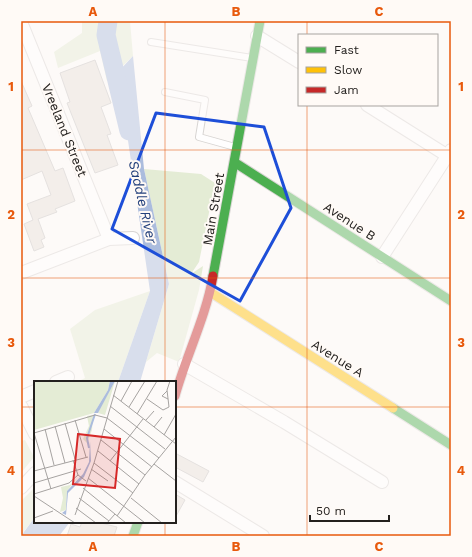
<svg xmlns="http://www.w3.org/2000/svg" width="472" height="557" font-family="'Work Sans',sans-serif">
	<rect width="100%" height="100%" fill="#fdfaf8"/>
	<path fill="#e4ecd5" d="M82,21H130L133,56L107,81L100,51L58,68L54,52L82,33Z
		M144,169L201,174L215,183L199,262L191,274L203,266L199,290L179,362L157,353L146,362L169,284Z
		M150,291L118,382H77L85,378L70,329L95,310Z
		M25,440L34,457L21,473V441Z
		M35,487V517L21,535V501Z"/>
	<path fill="#abbcdd" d="M133,56L144,169L169,284L140,382H118L150,291L118,72Z
		M35,517V522H70L59,536H21Z"/>
	<g fill="none" stroke-linecap="round" stroke-linejoin="round">
		<path stroke="#abbcdd" stroke-width="19" d="M108,21L106,35L129,131"/>
	</g>
	<path fill="#e7e0da" stroke="#c7c4c2" d="M95,60L111,103L101,107L111,134L107,135L118,165L95,173L67,103L70,102L60,73Z
		M21,81L32,106L28,108L55,171L63,168L75,201L55,209L57,212L38,219L45,238L41,240L44,247L34,251L24,224L33,220L27,204L51,195L42,171L21,180Z
		M175,453L209,471L203,482L175,467Z
		M175,494L185,500L175,518Z
		M82,522H97L117,527L114,536H67L71,524L80,527Z"/>
	<g fill="none" stroke-linecap="round" stroke-linejoin="round">
		<defs>
			<path id="lane" d="M151,42L252,58
				M165,92L205,100L199,137L235,147"/>
			<path id="street" d="M21,22L109,239
				M257,36L299,62
				M367,105L451,158
				M382,257L451,150
				M21,273L109,239L133,238
				M184,364L284,422L382,482
				M56,382L68,377
				M21,397L35,391
				M21,406L35,434
				M175,482L263,536
				M21,488L35,473"/>
			<path id="fast" d="M234,162L451,301
				M213,276L260,21
				M393,408L451,445
				M133,536L138,522"/>
			<path id="slow" d="M210,292L393,408"/>
			<path id="jam" d="M175,396C186,356 206,317 213,276"/>
		</defs>
		<use href="#lane" stroke="#d8d5d3" stroke-width="8"/>
		<use href="#street" stroke="#d8d5d3" stroke-width="14"/>
		<use href="#fast" stroke="#d8d5d3" stroke-width="11"/>
		<use href="#slow" stroke="#d8d5d3" stroke-width="11"/>
		<use href="#jam" stroke="#d8d5d3" stroke-width="11"/>
		<use href="#lane" stroke="#fffefe" stroke-width="6"/>
		<use href="#street" stroke="#fffefe" stroke-width="12"/>
		<use href="#fast" stroke="#4caf50" stroke-width="9"/>
		<use href="#slow" stroke="#ffc107" stroke-width="9"/>
		<use href="#jam" stroke="#c62828" stroke-width="9"/>
	</g>
	<path d="M0 0H472V557H0ZM156,113L264,127L291,208L240,301L112,229Z" fill="#fdfaf8" fill-opacity=".55" fill-rule="evenodd"/>
	<path fill="none" stroke="#1d4ed8" stroke-width="3" stroke-linejoin="round" d="M156,113L264,127L291,208L240,301L112,229Z"/>
	<path fill="none" stroke="#e8590c" stroke-width="1" stroke-opacity="0.55" d="M165,21V382M307,21V35M307,105V536M21,150H451M21,278H451M21,407H35M175,407H451M165,522V536"/>
	<g text-anchor="middle" stroke-width="4" stroke-linejoin="round" paint-order="stroke">
		<g font-size="13" fill="#23201e" stroke="#fffaf6">
			<text transform="translate(65 130) rotate(68)" y="5">Vreeland Street</text>
			<text transform="translate(213 209) rotate(-80)" y="5">Main Street</text>
			<text transform="translate(350 221) rotate(33)" y="5">Avenue B</text>
			<text transform="translate(338 358) rotate(32)" y="5">Avenue A</text>
		</g>
		<g font-size="14" font-style="italic" fill="#24417c" stroke="#fffaf6">
			<text transform="translate(143 202) rotate(77)" y="5">Saddle River</text>
		</g>
	</g>
	<g transform="translate(34 381)">
		<rect width="142" height="142" fill="#fdfaf8"/>
		<path d="M0,0H76L74,9L60,32L0,49ZM81,0L71,34L64,32L68,23ZM59,34L58,49L53,62L49,58L55,45L53,35ZM44,96L33,110L32,129L26,131L29,117L27,106L36,104Z" fill="#e4ecd5"/>
		<path d="M76,0H81L64,32H60L74,9ZM56,60L57,80L50,96L34,112L32,134L28,132L32,129L33,110L49,93L55,81Z" fill="#abbcdd"/>
		<path fill="none" stroke="#abbcdd" stroke-width="2" d="M55,67L53,57L61,33"/>
		<path fill="none" stroke="#a6a3a1" stroke-width="1" d="M133,10L128,15L134,18M79,14L142,63M113,18L129,29L135,26M87,20L98,0M76,25L131,68M95,26L111,0M135,26L133,9L136,0M103,33L123,0M41,39L52,76M112,39L120,30M31,42L41,78M21,45L31,82M120,46L128,36M11,48L20,84M70,48L118,86M0,52L61,34L73,37L125,77M0,52L17,108M130,54L142,33M67,59L111,94M64,70L105,103M39,79L44,94L52,100M76,80L109,38M60,82L99,112M120,83L142,100M57,88L74,100M0,90L54,76M54,97L111,142M0,102L47,88M49,107L92,142M0,113L35,102L44,94M0,115L41,142M45,117L75,140M97,117L128,142M42,127L62,142M41,134L60,82L84,0M83,135L111,94L142,56M0,137L19,130M73,142L81,133"/>
		<path fill="#d62828" fill-opacity="0.15" stroke="#d62828" stroke-width="2" d="M44,53L86,58L81,107L39,103Z"/>
		<rect width="142" height="142" fill="none" stroke="#23201e" stroke-width="2"/>
	</g>
	<rect width="472" height="557" fill="none" stroke="#fffaf6" stroke-width="44"/>
	<rect x="298" y="34" width="140" height="72" fill="#fffaf6" stroke="#a7a3a0"/>
	<rect x="306" y="47" width="20" height="6" fill="#4caf50" stroke="#a7a3a0"/>
	<text x="334" y="54" font-size="12" fill="#23201e">Fast</text>
	<rect x="306" y="67" width="20" height="6" fill="#ffc107" stroke="#a7a3a0"/>
	<text x="334" y="74" font-size="12" fill="#23201e">Slow</text>
	<rect x="306" y="87" width="20" height="6" fill="#c62828" stroke="#a7a3a0"/>
	<text x="334" y="94" font-size="12" fill="#23201e">Jam</text>
	<path d="M310 515v6h79v-6" fill="none" stroke="#23201e" stroke-width="2"/>
	<text x="316" y="515" font-size="12" fill="#23201e" stroke="#fffaf6" stroke-width="3" paint-order="stroke">50 m</text>
	<rect x="22" y="22" width="428" height="513" fill="none" stroke="#e8590c" stroke-width="1.5"/>
	<g font-size="13" text-anchor="middle" font-weight="bold" fill="#e8590c">
		<text x="93" y="16">A</text>
		<text x="236" y="16">B</text>
		<text x="379" y="16">C</text>
		<text x="11" y="91">1</text>
		<text x="461" y="91">1</text>
		<text x="11" y="219">2</text>
		<text x="461" y="219">2</text>
		<text x="11" y="347">3</text>
		<text x="461" y="347">3</text>
		<text x="11" y="475">4</text>
		<text x="461" y="475">4</text>
		<text x="93" y="551">A</text>
		<text x="236" y="551">B</text>
		<text x="379" y="551">C</text>
	</g>
</svg>
